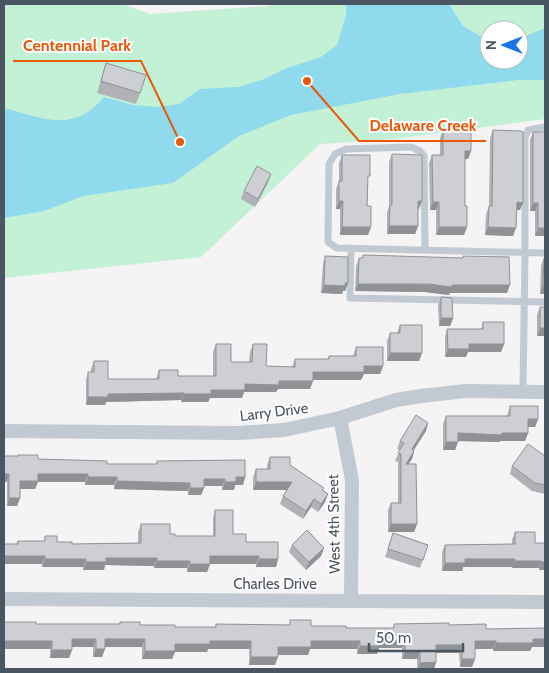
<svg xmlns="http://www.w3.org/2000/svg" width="549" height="673" font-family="Cabin,sans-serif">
	<rect width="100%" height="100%" fill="#f5f3f3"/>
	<path fill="#c3f1d5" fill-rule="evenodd" d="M4,4H123L150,14L269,6L272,4H545V119L394,139L320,144L201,257L4,278ZM489,30H519V60H489Z"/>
	<path fill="#90daee" d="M346,4H449L463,26L485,39H489V60H519V39L545,28V80H518L400,94L291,115L239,136L173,183L83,196L44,211L4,218V108C43,118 74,134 104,97L133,105L158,107L179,104L200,89L238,87L262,80L287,68L321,57L337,45L346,15Z"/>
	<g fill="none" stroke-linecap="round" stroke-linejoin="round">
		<path stroke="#c1cad2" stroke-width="7" d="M351,249L350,298L545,302
			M425,250L424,156L420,151L411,147L346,149L335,154L329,164L328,242L337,248L545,253
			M523,391L525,252V137L528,130L545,127"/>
		<path stroke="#c1cad2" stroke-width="14" d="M340,418L352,480L351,601
			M4,431L239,433L284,430L340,418L396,400L421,396L465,391L545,392
			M4,599L545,602"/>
	</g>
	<path fill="#b0b2b7" d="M106,63L140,93L136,104L97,93Z
		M443,130L471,151L468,159H465V206L467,227L464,235H436V210H430L429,163L432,155H440V138Z
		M493,130L520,210H517L513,236L485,235L486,214L489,206L490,138Z
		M533,132L545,236H535V211H530V140Z
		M392,154L419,209H418V226L415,234H387V213L389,206V162Z
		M342,155L368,183L367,206L371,227L368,235H340V209H336V189L339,181V163Z
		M271,174L268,182L255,207L241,199L244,191Z
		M363,255L507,293H450L449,295L425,292L355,291L356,266L359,258H362Z
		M325,256L348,283L345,291H343L342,294L321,293L323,264Z
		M544,258H545V294H540L541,266Z
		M441,297L453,318L450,326H439L438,305Z
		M540,307H545V336H537V315Z
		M483,322L504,344L501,352H468L466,357H445V337L447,329H481Z
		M400,325L422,353L419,361H387V341L390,333H397Z
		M216,344L231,362H249L250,352L253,344L266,366L292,367L295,359H327L329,356H353L356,347L383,366L380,374H364L361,380H313L310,389H278L276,392H244L242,398H210L208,402H181V400L106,402L105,405H86V380L88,372H91V369L94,361L108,379H156L159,370L178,376H213V352Z
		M510,406L538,419L535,427H528V433L525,441H500V442L458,441L455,450H443V424L446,416H507Z
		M426,431L414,450V451L412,459L408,464L417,524L414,532H388V510L391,503H398V462L395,461L400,450L397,449L400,441Z
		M18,455L38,459L107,464H156L157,461L245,477L243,485H235L234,490H222V486H204L201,495H188V491L114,489V485H85V482H38L35,489H20V498L17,506H7V482H4Z
		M545,456V494L532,491L510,474L512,466Z
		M270,457L290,465L328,494L325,502L318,512L311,507L303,519L280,504L283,496L287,490H253V477L256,469H267V465Z
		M215,510L233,534L246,542L278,559L276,567H256V564H210L207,572H187V568H154V566L105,565L104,570H83V567H42V564H4L16,544L18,541H44L45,536L57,542L72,544L138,543V532L141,524L175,536H213V518Z
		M515,532L535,543L545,570H539V568H512V567H463L462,571H442V552L445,545L512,544V540Z
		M393,533L428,545L420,568L385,557Z
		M292,545L324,548L321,556L306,570L289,552Z
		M290,620L311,626L346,628H393L394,624L449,625L486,629L545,647H532L530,651H493V649H475V659L472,667H460L459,653H436V662L434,669H417V659H402V648H379L377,654H357V649H310L308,655H278L275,665H249V649H208L207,652H175L172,659H142V647H105L102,657H93V647H72V650L69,658H50V649H4L36,624H119L120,622L140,625L175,627H215L216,624L289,625Z"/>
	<path fill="#909195" d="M465,151H471L468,159H462Z
		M271,174L268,182L255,207L258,199Z
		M339,201H343L340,209H336Z
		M418,201H422L419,209H415Z
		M433,202H439L436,210H430Z
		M517,202L523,203L520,210H514Z
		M533,203H538L535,211H530Z
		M389,226H418L415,234H387Z
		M342,227H371L368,235H340Z
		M439,227H467L464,235H436Z
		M488,227L516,228L513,236L485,235Z
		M538,228H545V236H535Z
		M348,283L345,291H343L342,294L321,293L324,285Z
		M358,284L452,285H510L507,293H450L449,295L425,292L355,291Z
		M543,286H545V294H540Z
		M441,318H453L450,326H439Z
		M540,328H545V336H537Z
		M469,344H504L501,352H468L466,357H445L448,349Z
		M390,353H422L419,361H387Z
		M364,366H383L380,374H364L361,380H310L313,372Z
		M279,381H313L310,389H278L276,392H244L242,398H210L208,402H181L184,394L245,384Z
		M184,393L181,400L106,402L105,405H86L88,397L108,394Z
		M528,419H538L535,427H525Z
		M428,423L426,431L409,457L412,449Z
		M458,433H528L525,441H500V442L455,441Z
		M446,442H458L455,450H443Z
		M414,451L412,459L403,472L406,464Z
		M4,474H9L7,482H4Z
		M38,474H88L85,482H38L35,489H17L20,481Z
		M88,477H117L114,485H85Z
		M236,477H245L243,485H235L234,490H222L225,482Z
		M204,479H225L222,486H201Z
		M117,481L190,483L188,491L114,489Z
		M256,482H292L289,490H253Z
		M190,488H204L201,495H188Z
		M328,494L325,502L318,512L321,504Z
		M9,498H20L17,506H7Z
		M314,499L311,507L303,519L306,511Z
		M391,524H417L414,532H388Z
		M324,548L321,556L306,570L309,562Z
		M4,556H45L42,564H4Z
		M210,556H259L256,564H210L207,572H187L190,564Z
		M106,558H157L154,566L105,565L104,570H83L86,562Z
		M45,559H86L83,567H42Z
		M259,559H278L276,567H256Z
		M465,559H515L512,567H463L462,571H442L445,563Z
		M157,561H190L187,568H154Z
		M515,561H541L539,568H512Z
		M541,562H545V570H539Z
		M72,639H96L93,647H69Z
		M105,639H145L142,647H102Z
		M533,639H545V647H532L530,651H493L496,643Z
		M4,641H52L50,649H4Z
		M210,641H251L249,649H208L207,652H175L172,659H142L145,651L175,644Z
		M311,641H360L357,649H310L308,655H275L278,647Z
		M380,641H405L402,648H379L377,654H357L360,646Z
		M475,641H496L493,649H472Z
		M436,645H462L459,653H433Z
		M96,649H105L102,657H93Z
		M52,650H72L69,658H50Z
		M405,651H420L417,659H402Z
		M251,657H278L275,665H249Z
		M462,659H475L472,667H460Z
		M436,662L434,669H418L420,663Z"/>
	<path fill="#cdcfd5" stroke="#909195" d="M106,63L146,75L140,93L101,81Z
		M443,130H471V151H465V206H467V227H439V202H433L432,155H443Z
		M493,130L521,131L523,132V203L517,202L516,228L488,227L489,206H492Z
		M533,132H545V228H538V203H533Z
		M392,154L422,155V201H418V226H389L390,205H392Z
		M342,155H370V176H368L367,206H371V227H342L343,201H339V181H342Z
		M257,166L271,174L258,199L244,191Z
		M363,255L463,258V256L509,257L510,285H452V287L428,284H358L359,258H363Z
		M325,256L348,257V283H345V286L324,285Z
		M544,258H545V286H543Z
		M441,297L452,298L453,318H441Z
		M540,307H545V328H540Z
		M483,322H504V344H469V349H448L447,329H483Z
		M400,325H422V353H390V333H400Z
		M216,344H231V362H252L253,344H267L266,366L295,367V359H329V356H356V347H383V366H364V372H313V381H279V385L245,384V390H211V394H184V393L108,394V397H88V372H94V361H108V379H159V370H178V376H216Z
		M510,406H538V419H528V433H502V435L458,433V442H446V416H510Z
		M416,415L428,423L412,449L414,451L406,464H416L417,524H391V503H401V454L398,453L404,443L400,441Z
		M528,444L545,456V485L535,483L512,466Z
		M18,455H38V459L107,461V464H157V461L245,460V477H236V482H225V479H204V488H190V483L117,481V477H88V474H38V481H20V498H9V474H4V456H18Z
		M270,457H290V465L324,488L322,490L328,494L321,504L314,499L306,511L283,496L292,482H256V469H270Z
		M215,510H233V534H246V542H278V559H259V556H210V564H190V561H157V558H106V562H86V559H45V556H4V544H18V541H45V536H57V542H72V544L141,543V524H170V534H175V536H215Z
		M307,530L324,548L309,562L292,545Z
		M515,532H535V543H545V562H541V561H515V559H465V563H445V545L515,544Z
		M393,533L428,545L423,560L388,549Z
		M290,620H311V626H346V628H394V624L449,623V625L486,624V629L545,628V639H533V643H496V641H475V659H462V645H436V662L420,663V651H405V641H380V646H360V641H311V647H278V657H251V641H210V644H175V651H145V639H105V649H96V639H72V650H52V641H4V622H36V624H120V622H140V625H175V627H216V624L290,625Z"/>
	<g text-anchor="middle" stroke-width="4" stroke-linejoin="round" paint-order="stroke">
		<g font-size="15" fill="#4a5661" stroke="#fff">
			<text transform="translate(274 412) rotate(-7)" y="5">Larry Drive</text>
			<text transform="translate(334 524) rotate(-91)" y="5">West 4th Street</text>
			<text x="275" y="589">Charles Drive</text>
		</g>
	</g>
	<path fill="none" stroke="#e8590c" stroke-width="2" d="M180 142L141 61H13M307 81L359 141H486"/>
	<g fill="#e8590c" stroke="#fff" stroke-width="2">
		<circle cx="180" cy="142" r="5"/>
		<circle cx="307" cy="81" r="5"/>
	</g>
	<g font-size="16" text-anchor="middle" font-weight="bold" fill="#e8590c" stroke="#fff" stroke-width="4" stroke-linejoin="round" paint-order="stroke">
		<text x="77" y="51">Centennial Park</text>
		<text x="423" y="131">Delaware Creek</text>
	</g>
	<rect width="549" height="673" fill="none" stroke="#4a5661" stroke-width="10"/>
	<g transform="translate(504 45) rotate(270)"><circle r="24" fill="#ffffff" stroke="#b7bbc0"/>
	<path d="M0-4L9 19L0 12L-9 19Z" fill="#1a73e8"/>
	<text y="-8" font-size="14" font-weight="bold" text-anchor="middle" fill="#4a5661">N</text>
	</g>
	<path d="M369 643v8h94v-8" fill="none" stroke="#4a5661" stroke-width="2.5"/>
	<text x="376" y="643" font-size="15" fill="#4a5661" stroke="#ffffff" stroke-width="4" paint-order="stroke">50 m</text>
</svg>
